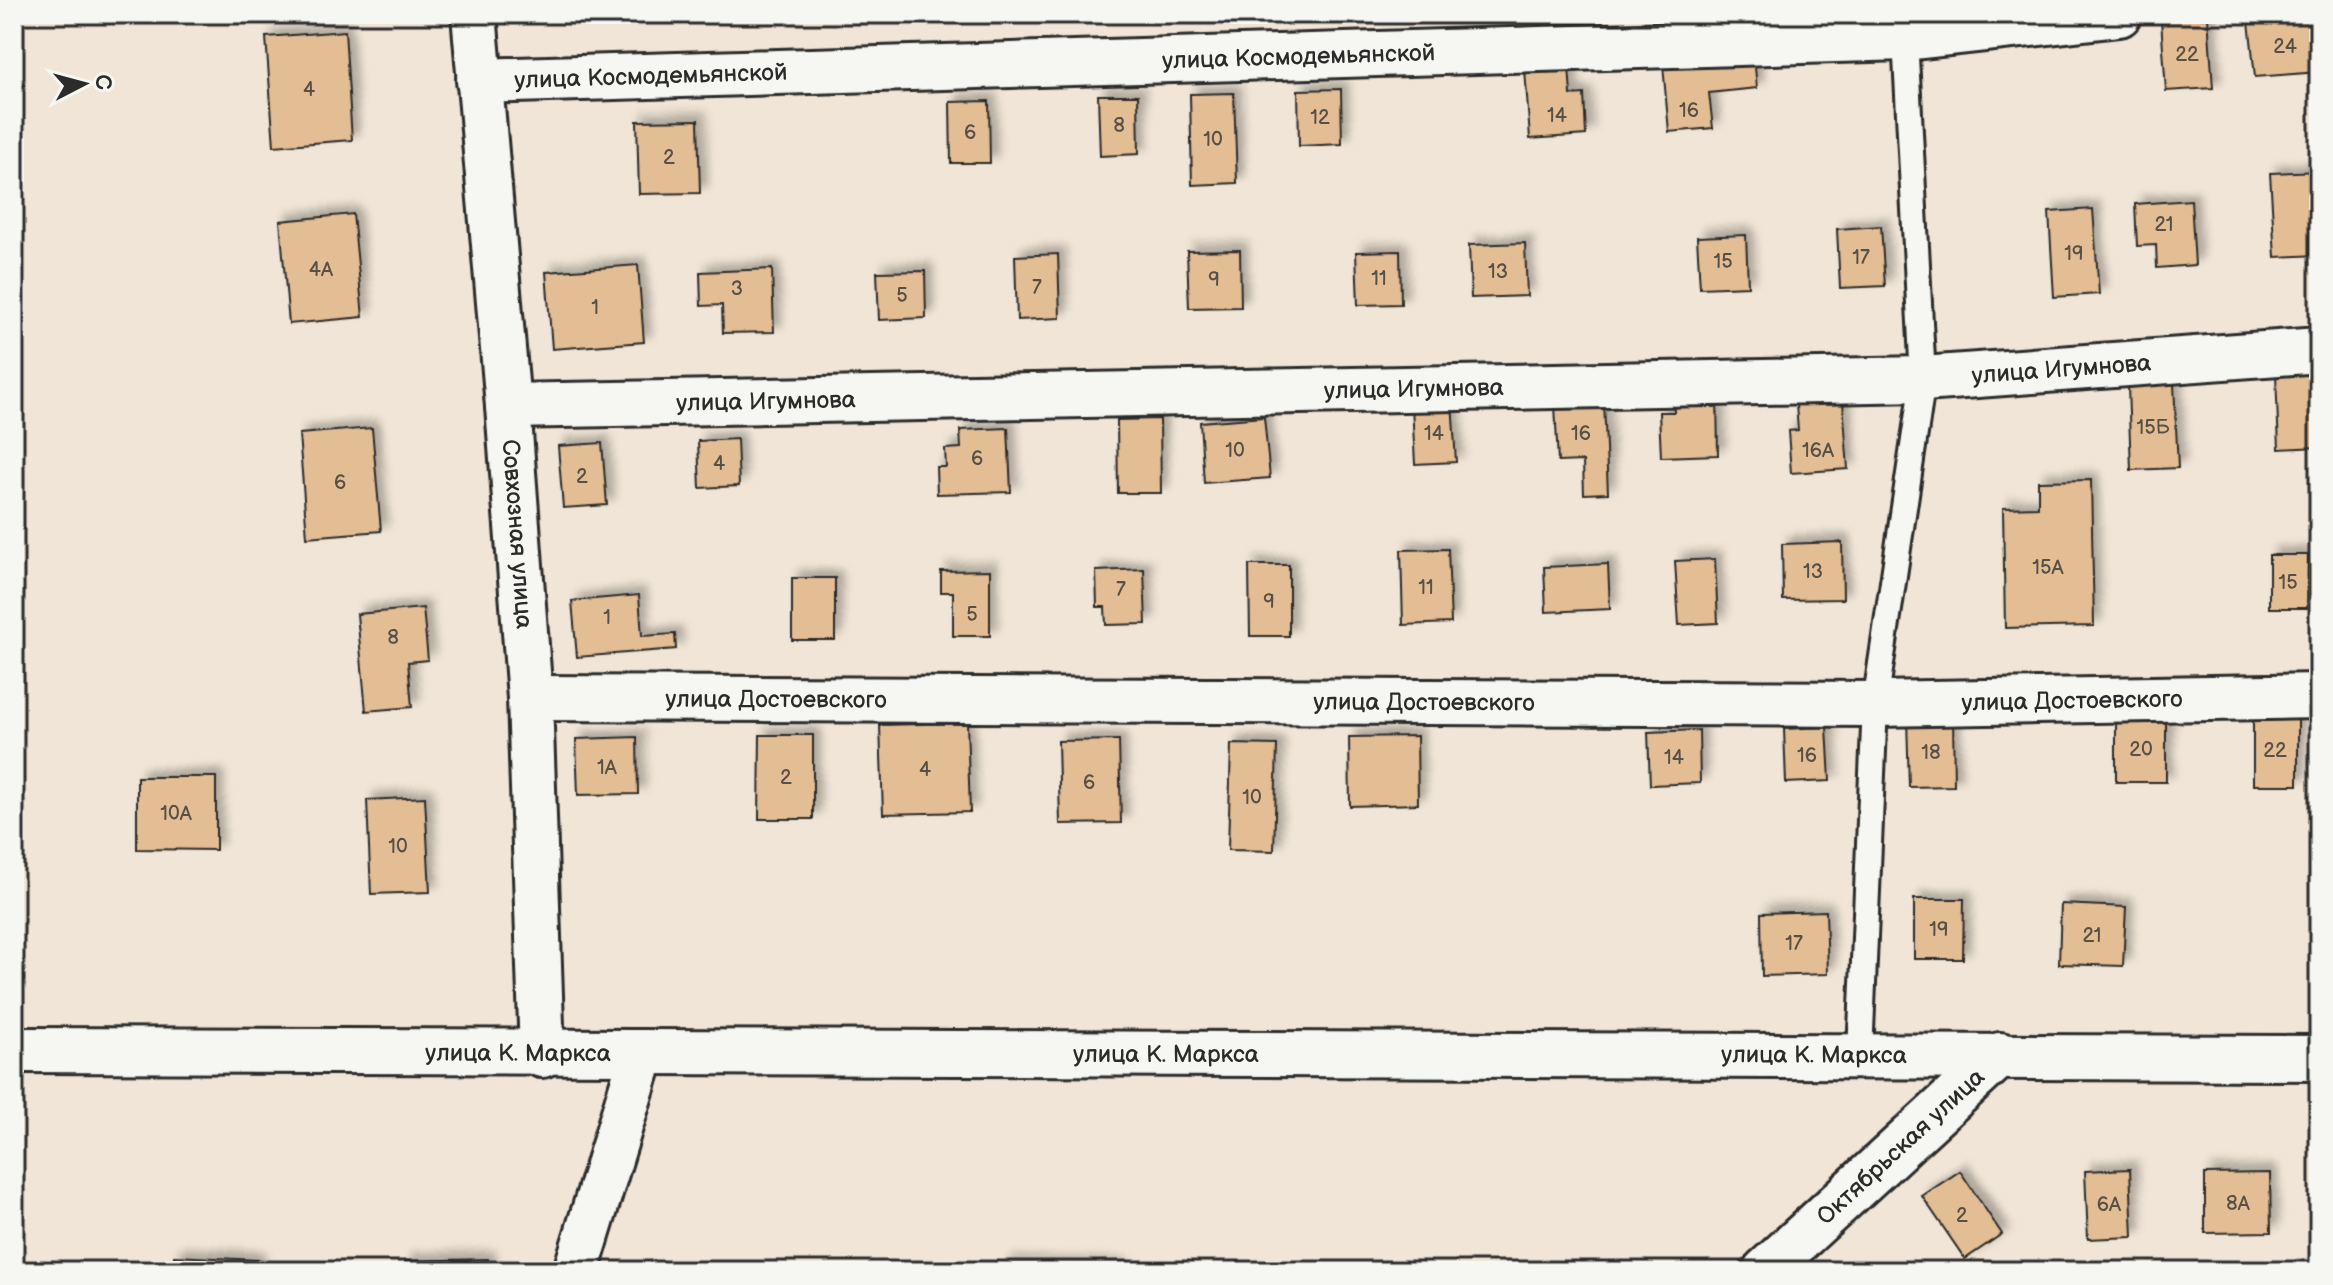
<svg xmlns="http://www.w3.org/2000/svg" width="2333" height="1285" font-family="'Balsamiq Sans',sans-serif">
	<defs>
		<filter id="shadow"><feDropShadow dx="7" dy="-7" stdDeviation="4" flood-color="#0004"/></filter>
	</defs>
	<rect width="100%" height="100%" fill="#f0e5d6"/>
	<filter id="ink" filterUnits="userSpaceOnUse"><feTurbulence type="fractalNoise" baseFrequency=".0125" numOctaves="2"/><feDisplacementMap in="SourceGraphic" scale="16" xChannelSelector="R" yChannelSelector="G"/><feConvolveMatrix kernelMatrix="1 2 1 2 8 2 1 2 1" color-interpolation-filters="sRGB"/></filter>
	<g filter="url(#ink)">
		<path fill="#e3bd94" stroke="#2b2b2b" stroke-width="2" filter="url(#shadow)" d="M2319,15V72L2255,77L2249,21Z
			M2208,17L2213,88L2166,91L2161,20Z
			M345,31L352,140L274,146L266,37Z
			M1754,57L1757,88L1709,93L1713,128L1669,132L1663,65Z
			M1569,66L1571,95L1584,94L1586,135L1530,139L1525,69Z
			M1341,89L1342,144L1299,146L1298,90Z
			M1234,93L1237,183L1192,185L1190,94Z
			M1098,95H1138L1139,154L1100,156Z
			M989,101L990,163H951L950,102Z
			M698,120L700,193L639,194L637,121Z
			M2319,171V255L2275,257L2270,173Z
			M2191,200L2195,265L2157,268L2156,245L2137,246L2135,204Z
			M2093,209L2099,294L2054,297L2049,212Z
			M353,214L363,317L289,324L280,221Z
			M1881,226L1885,286L1840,288L1837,229Z
			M1746,235L1748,286L1700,288L1697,237Z
			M1525,243L1527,296L1471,298L1469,245Z
			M1240,250L1241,307L1189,308L1187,251Z
			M1400,251L1401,304L1358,305L1356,252Z
			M1058,254L1060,318L1017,320L1015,256Z
			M638,265L644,342L552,349L546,272Z
			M772,269L774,332L723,333L722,305L701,306L700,272Z
			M925,271L926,318L879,320L877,272Z
			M2319,372V447L2279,449L2276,374Z
			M2174,384L2178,468L2131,470L2128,386Z
			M1842,389L1848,469L1791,473L1788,431L1798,430L1795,393Z
			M1717,393L1718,455L1661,457L1659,412H1674L1673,394Z
			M1452,402L1456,462L1415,464L1412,405Z
			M1604,402L1608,493L1584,494L1583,461L1558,462L1555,405Z
			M1264,417L1270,478L1204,483L1200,422Z
			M1160,419L1161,493H1118L1117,420Z
			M372,428L381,531L307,537L299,434Z
			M1008,428L1011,492L937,494L936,467H946L945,449L961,448L960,430Z
			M737,439L739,486L700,488L698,441Z
			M602,443L607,505L563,508L558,446Z
			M2091,480L2094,626L2005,628L2003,508L2038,507V481Z
			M1842,542L1843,599L1783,600L1782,544Z
			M1448,549L1451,623L1403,625L1401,550Z
			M2269,555H2308L2307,608H2269Z
			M1715,559L1718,623L1679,625L1675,561Z
			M1608,564L1610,609L1546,612L1544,567Z
			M1249,565H1289V636H1250Z
			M1144,569L1146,624L1106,625L1105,607H1097L1096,571Z
			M990,570V636H953V592H941V571Z
			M792,578H835V640H792Z
			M639,595L642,636L675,634L676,649L577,657L572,601Z
			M423,608L428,660L408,662L412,707L366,711L357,614Z
			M2253,714L2298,715V785H2253Z
			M2116,715H2166V782H2116Z
			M1953,717L1954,786L1909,787L1907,719Z
			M967,723L970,812L883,814L880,725Z
			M1827,727L1830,781L1786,783L1784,729Z
			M1699,730L1700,783L1650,785L1648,732Z
			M760,735H813V819H759Z
			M1417,736L1418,804L1350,806L1349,737Z
			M637,737L638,794L578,795L576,739Z
			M1119,740L1121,823L1060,824L1058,741Z
			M1231,744L1277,745L1274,851L1228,850Z
			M137,777H216V850L137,849Z
			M425,797L430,892L371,894L367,800Z
			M1914,899H1964L1963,959H1914Z
			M2061,904L2126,907L2123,966L2059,964Z
			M1826,911L1828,974L1762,976L1761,913Z
			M2130,1169L2133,1237L2088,1239L2085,1171Z
			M1960,1171L2002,1234L1965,1259L1922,1196Z
			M2270,1173L2271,1232L2205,1233V1174Z
			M174,1256L258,1260V1271H173Z
			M488,1259L489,1271H405V1261Z
			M1004,1264L1121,1267V1271H1004Z"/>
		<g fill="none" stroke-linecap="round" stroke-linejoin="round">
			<defs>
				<path id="service" d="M1860,1054L1875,704L1923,379L1905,38"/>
				<g id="minor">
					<path id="s1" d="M474,14L508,406L530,698L542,1055"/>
					<path id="s2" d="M479,81L1905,38L2119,14"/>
					<path id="s3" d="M508,406L1923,379L2319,350"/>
					<path id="s4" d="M530,698L1875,704L2319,696"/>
					<path d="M576,1271L642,1054"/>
				</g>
				<g id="tertiary">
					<path id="s5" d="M1765,1271L2000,1055"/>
				</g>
				<g id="secondary">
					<path id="s6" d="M14,1050C782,1057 1551,1050 2319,1058"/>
				</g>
			</defs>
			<use href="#service" stroke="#2b2b2b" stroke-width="30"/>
			<use href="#minor" stroke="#2b2b2b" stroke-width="50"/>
			<use href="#tertiary" stroke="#2b2b2b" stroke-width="50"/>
			<use href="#secondary" stroke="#2b2b2b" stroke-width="50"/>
			<use href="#service" stroke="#f6f6f2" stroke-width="24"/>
			<use href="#minor" stroke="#f6f6f2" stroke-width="44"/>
			<use href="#tertiary" stroke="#f6f6f2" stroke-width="44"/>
			<use href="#secondary" stroke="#f6f6f2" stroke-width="44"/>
		</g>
	</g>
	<g text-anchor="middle" stroke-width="6" stroke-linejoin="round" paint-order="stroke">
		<g font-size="20" fill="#595045">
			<text x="2285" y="53">24</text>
			<text x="2187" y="61">22</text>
			<text x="309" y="96">4</text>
			<text x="1689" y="117">16</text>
			<text x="1557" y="122">14</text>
			<text x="1320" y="124">12</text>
			<text x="1119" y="132">8</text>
			<text x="970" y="139">6</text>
			<text x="1213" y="146">10</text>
			<text x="669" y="164">2</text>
			<text x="2164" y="231">21</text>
			<text x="2074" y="260">19</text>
			<text x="1861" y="264">17</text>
			<text x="1723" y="268">15</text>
			<text x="321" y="276">4А</text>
			<text x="1498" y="278">13</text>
			<text x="1379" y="285">11</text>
			<text x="1214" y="286">9</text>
			<text x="1037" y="294">7</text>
			<text x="737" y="295">3</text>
			<text x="902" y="302">5</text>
			<text x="595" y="314">1</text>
			<text x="2153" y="434">15Б</text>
			<text x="1434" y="440">14</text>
			<text x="1581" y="440">16</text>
			<text x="1235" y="457">10</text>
			<text x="1818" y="457">16А</text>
			<text x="977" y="465">6</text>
			<text x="719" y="470">4</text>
			<text x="582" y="483">2</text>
			<text x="340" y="489">6</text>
			<text x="2048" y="574">15А</text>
			<text x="1813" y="578">13</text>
			<text x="2288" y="589">15</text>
			<text x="1426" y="594">11</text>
			<text x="1121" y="596">7</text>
			<text x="1269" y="608">9</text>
			<text x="972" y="621">5</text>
			<text x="607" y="624">1</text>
			<text x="393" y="644">8</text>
			<text x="2141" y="756">20</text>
			<text x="2275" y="757">22</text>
			<text x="1931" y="759">18</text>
			<text x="1807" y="762">16</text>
			<text x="1674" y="764">14</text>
			<text x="607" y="774">1А</text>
			<text x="925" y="776">4</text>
			<text x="786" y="784">2</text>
			<text x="1089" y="789">6</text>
			<text x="1252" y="804">10</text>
			<text x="176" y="820">10А</text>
			<text x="398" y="853">10</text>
			<text x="1939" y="936">19</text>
			<text x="2092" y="942">21</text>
			<text x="1794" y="950">17</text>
			<text x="2238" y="1210">8А</text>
			<text x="2109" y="1211">6А</text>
			<text x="1962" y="1222">2</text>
		</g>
		<g font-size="24" fill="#2b2b2b" stroke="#f6f6f2">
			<text dy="8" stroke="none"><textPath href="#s2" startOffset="820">улица Космодемьянской</textPath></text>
			<text dy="8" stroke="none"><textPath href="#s2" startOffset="172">улица Космодемьянской</textPath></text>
			<text dy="8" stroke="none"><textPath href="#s3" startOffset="1554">улица Игумнова</textPath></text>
			<text dy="8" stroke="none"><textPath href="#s3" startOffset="906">улица Игумнова</textPath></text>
			<text dy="8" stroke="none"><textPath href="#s3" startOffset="258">улица Игумнова</textPath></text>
			<text dy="8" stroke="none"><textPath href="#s1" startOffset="522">Совхозная улица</textPath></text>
			<text dy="8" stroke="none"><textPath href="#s4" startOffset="246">улица Достоевского</textPath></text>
			<text dy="8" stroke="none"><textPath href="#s4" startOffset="1542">улица Достоевского</textPath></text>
			<text dy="8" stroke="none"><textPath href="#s4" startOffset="894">улица Достоевского</textPath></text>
			<text dy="8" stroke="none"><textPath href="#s6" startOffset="504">улица К. Маркса</textPath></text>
			<text dy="8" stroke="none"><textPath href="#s6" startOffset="1152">улица К. Маркса</textPath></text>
			<text dy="8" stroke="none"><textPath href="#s6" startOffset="1800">улица К. Маркса</textPath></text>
			<text dy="8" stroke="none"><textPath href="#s5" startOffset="184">Октябрьская улица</textPath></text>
		</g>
	</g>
	<rect width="2333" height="1285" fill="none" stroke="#f6f6f2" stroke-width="48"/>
	<rect x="24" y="24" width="2285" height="1237" fill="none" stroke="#2b2b2b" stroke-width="3" filter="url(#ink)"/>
	<g transform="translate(84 84) rotate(84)" stroke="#f6f6f2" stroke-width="6" paint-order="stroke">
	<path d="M0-6L14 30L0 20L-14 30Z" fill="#2b2b2b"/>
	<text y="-12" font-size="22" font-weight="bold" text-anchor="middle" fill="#2b2b2b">С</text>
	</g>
</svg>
